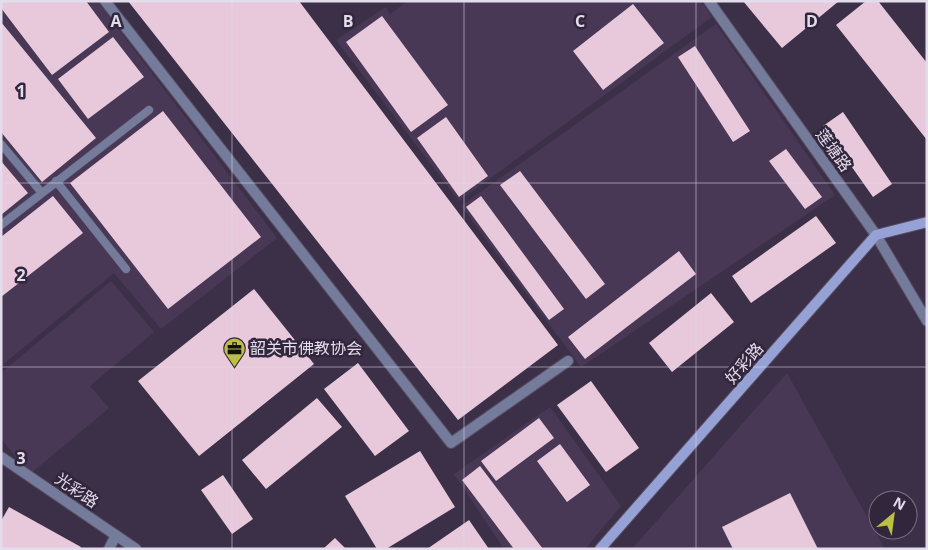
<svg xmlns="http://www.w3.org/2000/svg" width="928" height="550" font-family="'Open Sans','Noto Sans SC',sans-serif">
	<rect width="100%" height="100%" fill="#3c3048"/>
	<path fill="#483856" d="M1,1H97L277,238L161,329L114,273L1,366Z
		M408,1H701L712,17L459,201L336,40L386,7L390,14Z
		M716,24L835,195L581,367L461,206Z
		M111,281L154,332L90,386L109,408L30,474L1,439V373Z
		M787,373L885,549H632Z
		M550,407L621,506L585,549H504L454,474Z"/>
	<path fill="#e8c9dc" d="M1,1H86L109,32L52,75L1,8Z
		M128,1H299L558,345L458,420Z
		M743,1H839L782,48Z
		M866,1H878L927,63V140L836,25Z
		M633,4L664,43L603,90L573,51Z
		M382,16L448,105L411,132L346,42Z
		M1,22L96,138L42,182L1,132Z
		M113,37L144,77L88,119L58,79Z
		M695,46L750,131L733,142L678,57Z
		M163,111L261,237L168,309L70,183Z
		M843,112L892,184L873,197L823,126Z
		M446,117L488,176L459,197L417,138Z
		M786,149L822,197L805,209L769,161Z
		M1,161L28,193L1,215Z
		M520,171L605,284L586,299L500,185Z
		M53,196L83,233L1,297V237Z
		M481,196L564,309L549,320L466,207Z
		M816,216L836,243L751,303L732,276Z
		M679,251L696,274L585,359L568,337Z
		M254,289L314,364L199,456L138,381Z
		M711,293L734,322L672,372L649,343Z
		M358,363L409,431L375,456L324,389Z
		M591,381L639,448L606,472L557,405Z
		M317,398L342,427L266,489L242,460Z
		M539,418L554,438L496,481L481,461Z
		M560,444L590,485L567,502L537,461Z
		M420,451L455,507L386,549H377L345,496Z
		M480,466L543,549H514L462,480Z
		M223,475L253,519L232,534L201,490Z
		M790,493L818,549H733L722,527Z
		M9,507L81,547L80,549H1V521Z
		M469,520L489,549H427Z
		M335,538L346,549H323Z"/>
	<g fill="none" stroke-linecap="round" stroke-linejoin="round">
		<defs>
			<path id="lane" d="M1,144L42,193
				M56,181L126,269
				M1,225L149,110"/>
			<path id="street" d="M105,1L451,443L568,361
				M709,1L876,235L927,321
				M1,457L136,549
				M109,549L116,535"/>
			<path id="secondary" d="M600,549L876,235L927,222"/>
		</defs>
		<use href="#lane" stroke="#574c62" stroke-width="9"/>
		<use href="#street" stroke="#574c62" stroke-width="12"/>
		<use href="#secondary" stroke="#574c62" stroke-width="12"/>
		<use href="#lane" stroke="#747b9b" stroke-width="8"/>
		<use href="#street" stroke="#747b9b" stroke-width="10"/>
		<use href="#secondary" stroke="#96a2d5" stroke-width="10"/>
	</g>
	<path fill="none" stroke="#e3dceb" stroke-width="1" stroke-opacity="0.55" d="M232,1V549M464,1V549M696,1V549M1,183H927M1,367H927"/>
	<defs>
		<symbol id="office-pin" viewBox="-11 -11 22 30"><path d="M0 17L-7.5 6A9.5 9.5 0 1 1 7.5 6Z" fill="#bcbf43" stroke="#32263d"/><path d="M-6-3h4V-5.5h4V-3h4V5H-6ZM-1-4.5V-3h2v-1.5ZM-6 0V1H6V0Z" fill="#111"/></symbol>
	</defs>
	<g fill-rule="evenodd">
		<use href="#office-pin" x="222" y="336" width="25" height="34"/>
	</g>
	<g text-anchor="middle" stroke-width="5" stroke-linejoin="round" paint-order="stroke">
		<g font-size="16" fill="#e3dceb" stroke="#32263d">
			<text transform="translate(834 150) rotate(54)" y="6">莲塘路</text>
			<text transform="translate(744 363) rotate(-49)" y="6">好彩路</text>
			<text transform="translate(77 490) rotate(34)" y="6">光彩路</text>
		</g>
		<g font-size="16" fill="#e3dceb" stroke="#32263d" text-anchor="start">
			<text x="250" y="354">韶关市佛教协会</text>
		</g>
	</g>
	<g font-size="16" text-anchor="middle" font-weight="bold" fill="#e3dceb" stroke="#32263d" stroke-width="5" stroke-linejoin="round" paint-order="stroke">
		<text x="116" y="27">A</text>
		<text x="348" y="27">B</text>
		<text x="580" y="27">C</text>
		<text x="812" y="27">D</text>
		<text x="21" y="97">1</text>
		<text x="21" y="281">2</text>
		<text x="21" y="464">3</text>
	</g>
	<rect width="928" height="550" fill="none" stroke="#e3dceb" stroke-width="5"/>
	<g transform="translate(893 515) rotate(29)"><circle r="24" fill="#32263d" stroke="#796f83"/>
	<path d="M0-4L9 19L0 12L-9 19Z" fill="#bcbf43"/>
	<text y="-8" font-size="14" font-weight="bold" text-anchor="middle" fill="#e3dceb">N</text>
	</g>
</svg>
